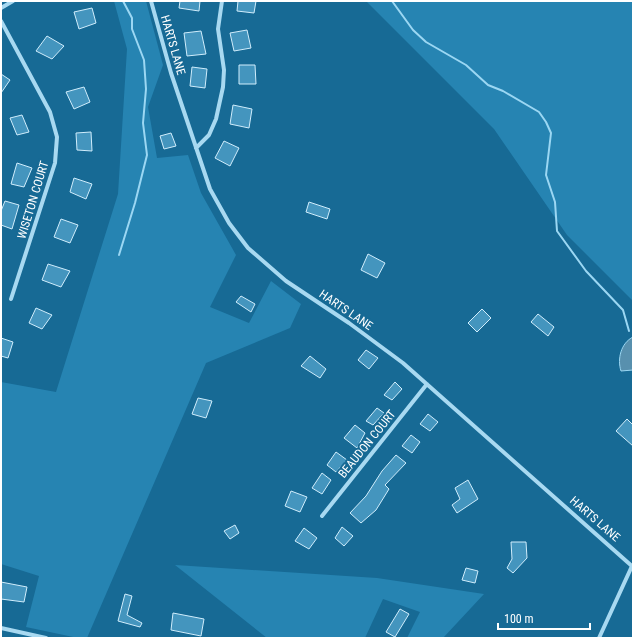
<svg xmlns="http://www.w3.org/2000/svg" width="634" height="639" font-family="'Roboto Condensed',sans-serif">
	<rect width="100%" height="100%" fill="#176a95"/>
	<path fill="#2684b2" d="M114,1H146L163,65L148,107L157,158L188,155L201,193L236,255L210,307L249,323L271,281L301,304L290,328L206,363L87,638H78L26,627L39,576L1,564V382L56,392L118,194L127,49Z
		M366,1H633V301L567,235L494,129Z
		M175,565L377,578L484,594L443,638H407L420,612L383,599L365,638H267Z"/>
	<path fill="#5890ae" stroke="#9bd7f3" d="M633,337V370L621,371C617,359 621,343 633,337Z"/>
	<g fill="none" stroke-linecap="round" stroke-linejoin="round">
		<path stroke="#9bd7f3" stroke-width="2" d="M392,1L413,30L426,42L466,65L488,85L503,91L539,112L546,122L551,133L546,175L555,202L557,231L586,271L623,310L629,331
			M119,255L135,203L147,155L143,123L146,89L144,60L132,29V18L123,1"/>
	</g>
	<path fill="#4495be" stroke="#d0edfc" d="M180,1H200L199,11L179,8Z
		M238,1H256L254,13L237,11Z
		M92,8L96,23L79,29L74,12Z
		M247,30L251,48L234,51L230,33Z
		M201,31L206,54L187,56L184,33Z
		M47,36L64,46L52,59L36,51Z
		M239,65H255L256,84H239Z
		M192,67L207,69L205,88L190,86Z
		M1,74L10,80L1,93Z
		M84,87L90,102L74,109L66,92Z
		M233,105L252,109L249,128L230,124Z
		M22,115L29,132L17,135L10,118Z
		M91,132L92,151L77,150L76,133Z
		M171,133L176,146L164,149L160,136Z
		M224,141L239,148L230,166L215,158Z
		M17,163L32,168L24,187L11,184Z
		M74,178L92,184L86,199L70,192Z
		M5,201L19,205L12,229L1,225V211Z
		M309,202L330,209L327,219L306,212Z
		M61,219L78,225L70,243L54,237Z
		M368,254L385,263L377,278L361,270Z
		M48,264L70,271L61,287L42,280Z
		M241,296L255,304L251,312L236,302Z
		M36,308L52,315L42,329L29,323Z
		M482,309L491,318L477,332L468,323Z
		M538,314L554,327L548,336L531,322Z
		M1,338L13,342L8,358L1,356Z
		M366,350L378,358L369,369L358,360Z
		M310,356L326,369L320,378L301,366Z
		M395,382L402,389L392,400L384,395Z
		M198,398L212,401L206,418L192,414Z
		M377,408L384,413L373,425L366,421Z
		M428,414L438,422L430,431L420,424Z
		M627,419L633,425V446L616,431Z
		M355,425L365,433L357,448L344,438Z
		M411,435L420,442L412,453L402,446Z
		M336,452L347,460L336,472L327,465Z
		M396,455L406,463L385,485L389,489L376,510L361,523L350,513L366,496L382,471Z
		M322,473L331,480L322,494L312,488Z
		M468,480L478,499L457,513L452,505L460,499L455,488Z
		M291,491L307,497L300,512L285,506Z
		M235,525L239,533L230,539L224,531Z
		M342,527L353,536L344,546L335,538Z
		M304,528L317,538L309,549L295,541Z
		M511,542H526L527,558L513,573L507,568L512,559Z
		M466,568L478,571L475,583L462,580Z
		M1,582L27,587L24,602L1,599Z
		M125,594L132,596L127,615L142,623L140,627L118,621Z
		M400,609L409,614L395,637L386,632Z
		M173,613L204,619L201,636L171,630Z"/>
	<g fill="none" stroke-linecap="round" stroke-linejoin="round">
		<path stroke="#a8d9f1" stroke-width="4" d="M151,1L171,73L210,189L229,223L248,248L286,281L349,323L403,363L633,567
			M1,8L13,1
			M1,21L50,112L57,137L55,163L11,299
			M196,148L209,135L216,119L223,87L224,70L218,29L222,1
			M322,516L427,384
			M1,628L46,638
			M599,638L632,566"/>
	</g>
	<g text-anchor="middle" stroke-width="4" stroke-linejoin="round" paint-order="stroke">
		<g font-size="12" fill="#fff" stroke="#176a95">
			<text transform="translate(173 45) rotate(74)" y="4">HARTS LANE</text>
			<text transform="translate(33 200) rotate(-73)" y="4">WISETON COURT</text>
			<text transform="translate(346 310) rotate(34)" y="4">HARTS LANE</text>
			<text transform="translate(367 444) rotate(-51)" y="4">BEAUDON COURT</text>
			<text transform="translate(595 519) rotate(41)" y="4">HARTS LANE</text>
		</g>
	</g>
	<rect width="634" height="639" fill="none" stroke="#ffffff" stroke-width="4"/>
	<path d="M498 623v6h92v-6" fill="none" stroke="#ffffff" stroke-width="2"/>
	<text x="504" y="623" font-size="12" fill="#ffffff" stroke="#176a95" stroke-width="3" paint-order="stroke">100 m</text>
</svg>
